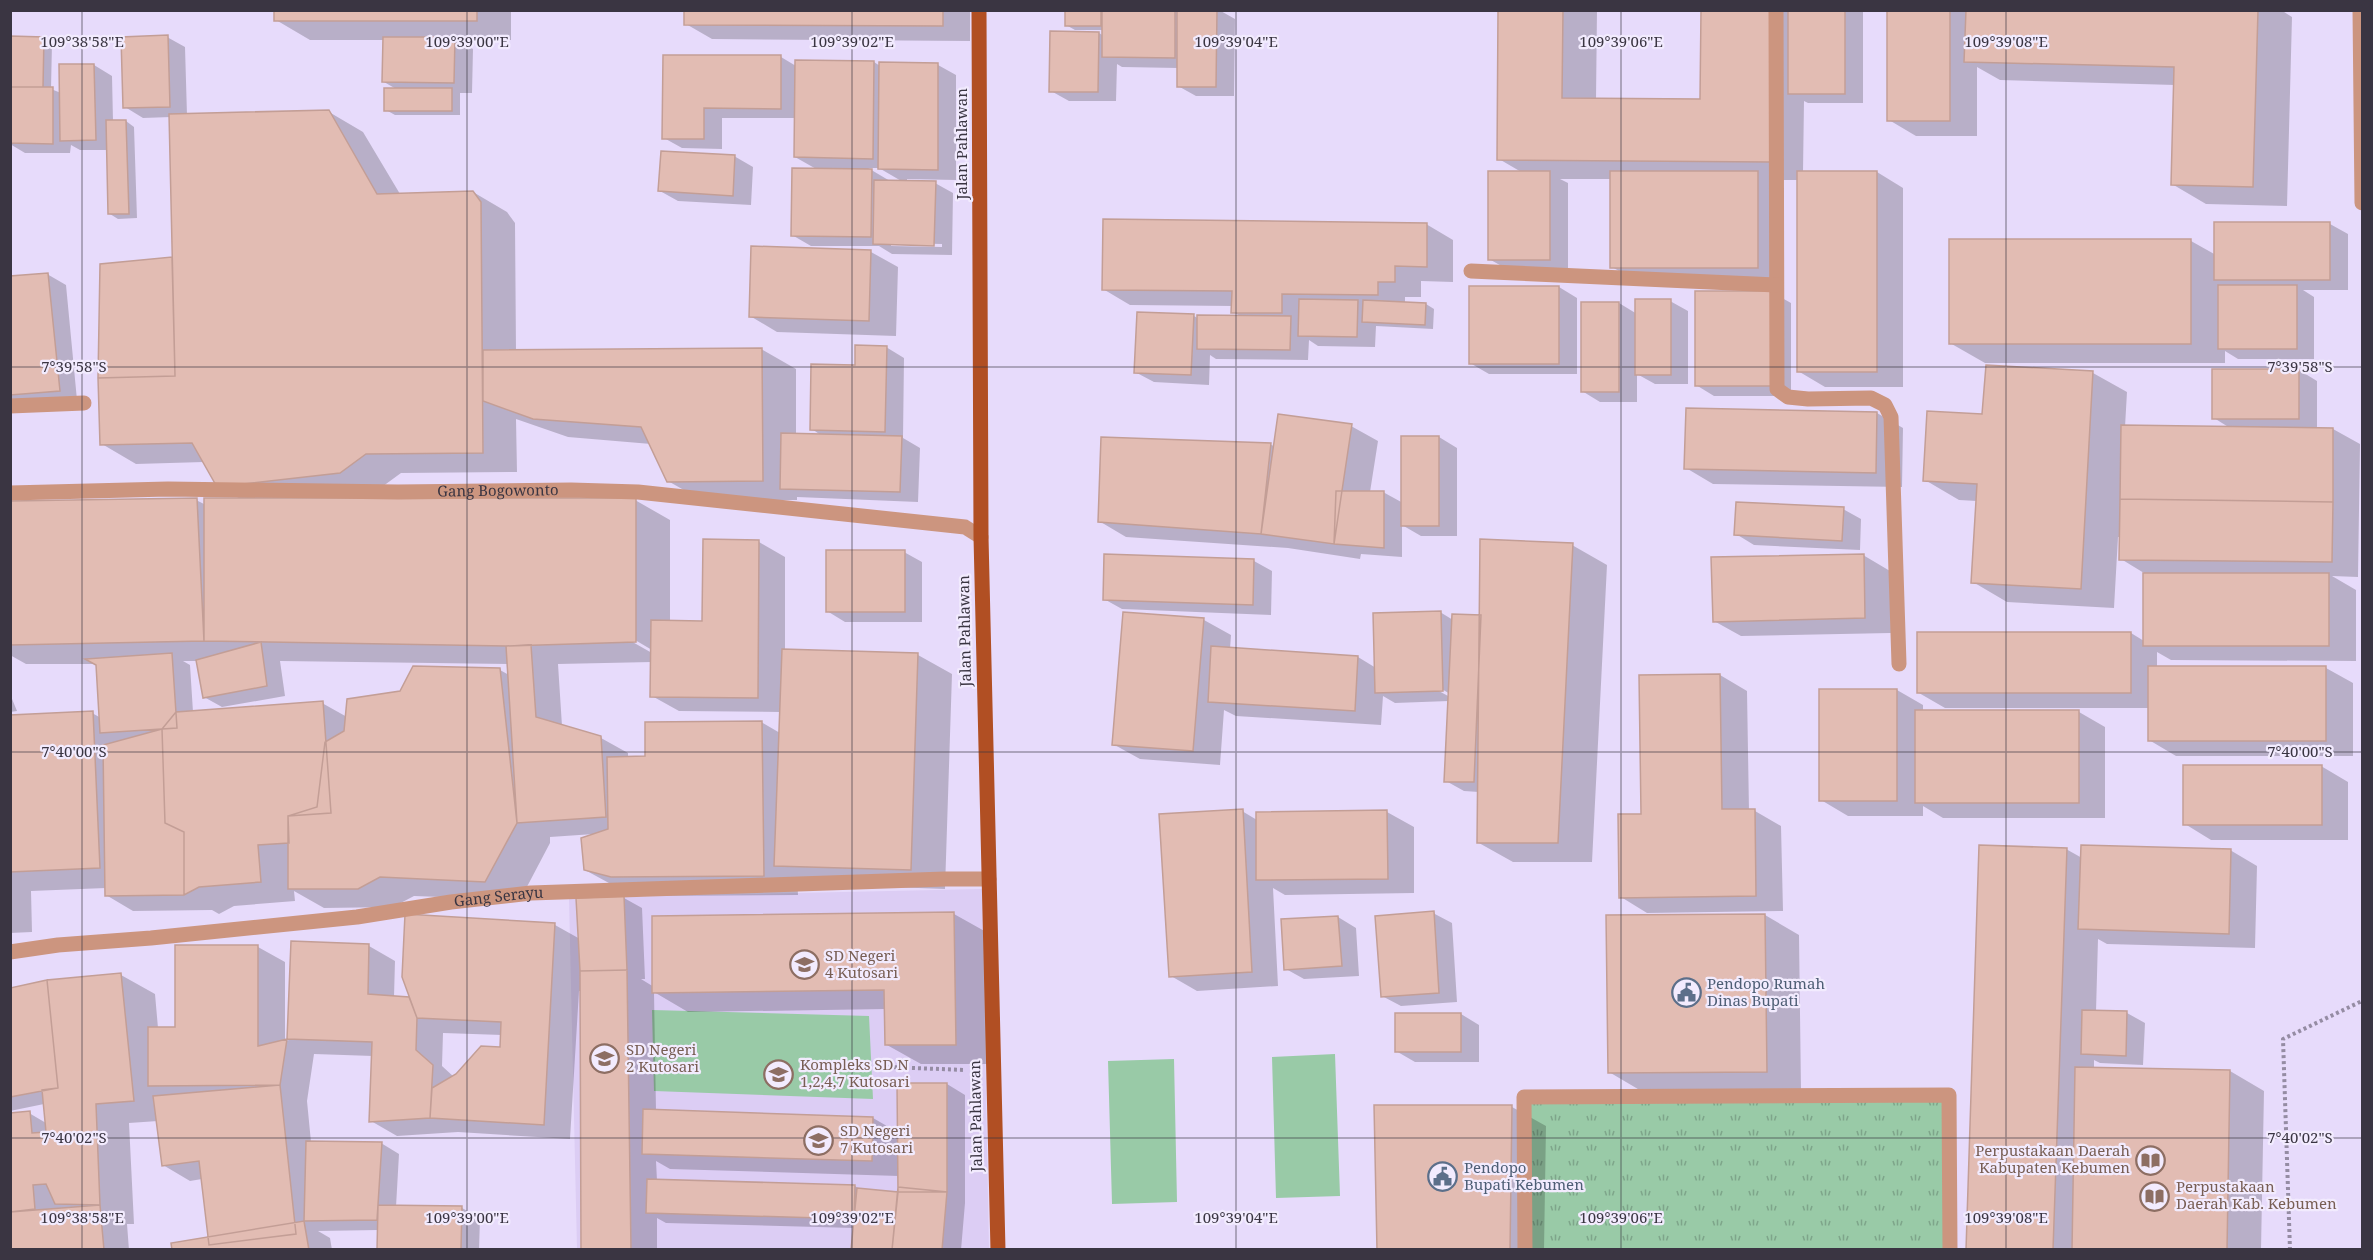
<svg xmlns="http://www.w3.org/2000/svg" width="2373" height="1260" font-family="'Noto Serif',serif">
	<defs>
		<pattern id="grass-tufts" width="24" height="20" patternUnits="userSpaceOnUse" patternTransform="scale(1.5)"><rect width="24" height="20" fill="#99caa7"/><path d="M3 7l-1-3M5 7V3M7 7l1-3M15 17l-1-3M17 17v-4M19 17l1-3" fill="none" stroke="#7ea58a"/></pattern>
	</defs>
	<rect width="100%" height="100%" fill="#e7dbfb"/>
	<path fill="#dccdf4" d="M982,889L989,1249H577L569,898Z"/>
	<path fill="url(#grass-tufts)" d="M1949,1095L1950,1249H1525L1524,1097Z"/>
	<path fill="#99caa7" d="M652,1010L869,1016L873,1099L654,1091Z
		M1335,1054L1340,1196L1276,1198L1272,1057Z
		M1174,1059L1177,1202L1112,1204L1108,1061Z"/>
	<path fill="#0003" fill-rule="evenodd" d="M170,10H215V12H174Z
		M276,10H511V40H456L473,49L472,93H460V115H395L386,110L398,90L384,82V40H310L276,20Z
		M686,10H970V41L712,39L686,24Z
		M1066,10H1219L1235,19L1234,96H1196L1178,86V68L1122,67L1117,64L1116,101H1069L1051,91L1099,33L1104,36V30H1075L1066,25Z
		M1500,10H1597L1596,100L1702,101V10H1863V103H1808L1804,101L1803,172H1877L1903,188V387H1825L1798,371V180H1771L1784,188V282H1638L1612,267V179H1560L1568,183V269H1507L1489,259L1523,173L1499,159Z
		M1889,10H2281L2292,17L2287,206L2206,204L2172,184L2175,85L2000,80L1977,67V136H1916L1889,120Z
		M167,37L185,47L187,115L329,112L363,132L400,194L473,192L507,212L515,223L516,351L761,349L796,369V435L822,436L812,429L856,367L886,347L904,358L903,438L920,448L918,502L797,497V500L703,501L668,481L651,444L568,437L516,419L517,472L401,473L375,492L326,498L635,500L670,520V622H704L759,542L785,557V651L918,655L952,674L945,889L810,884L797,877L798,895L646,896L620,889L585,870L594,834L550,837V843L520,900L414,896L393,907L324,908L294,891L295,901L234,906L219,914L212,910L133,911L106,895V888L31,891L32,932L10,933V716L92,713L101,718L98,664H26L10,655V502L196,500L206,505L242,500L218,486L204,462L136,464L102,444L171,259L174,260L171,117L143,118L125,107ZM630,637L652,650V653L629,640ZM183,661H198L204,697L222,707L285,696L280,661L508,664L509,675L500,670L401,693L347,717L322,703L193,712L190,665ZM652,662V696L679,711L781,712L780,733L761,722L647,757L628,758V753L601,738L562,726L558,664Z
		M10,38H43L52,43L51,89L61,93L94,65L112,76L113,121H126L134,127L137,218L118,219L110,214L108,150H80L71,145L70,153H25L10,144Z
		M664,56L781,57L796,66L874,62L880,66V64L938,65L956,75V180L907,179V182L935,183L953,193L952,255L892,254L879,246H811L792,235L818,170L795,157L796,118H722V149L682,148L664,138ZM868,168H879L903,182L890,181ZM891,243L942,244V247L891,246Z
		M734,156L753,167L751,205L678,201L660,191Z
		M1426,224L1453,240V282L1421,281V297H1405V303L1426,304L1434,309L1433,329L1376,326L1375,347L1318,346L1309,340L1308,360L1216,359L1210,355L1209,385L1154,382L1135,372L1194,316L1199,319L1242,317L1233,312V306L1130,305L1103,289Z
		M2330,224L2348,234V290H2303L2314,297V359H2238L2225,351V363H1985L1950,343L2191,241L2216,255Z
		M871,252L898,267L896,336L777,332L750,316Z
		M47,274L66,285L77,400L10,402V278Z
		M1559,287L1577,298V374H1489L1470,363Z
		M1773,293L1791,303V396H1714L1696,385Z
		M1670,301L1688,311V384H1655L1637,374V402H1600L1582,391L1619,303L1637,314Z
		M2214,370H2299L2317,381V429H2333L2360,444L2358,577L2332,576L2356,590V661L2171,660L2157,652V668H2326L2353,683V756H2176L2149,740V708H1945L1919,693L2131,633L2144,641V573L2121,559V537H2118L2114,608L2007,602L1973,582L1977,501L1959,500L1925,480L1984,416L2093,373L2127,392L2125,427L2230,428L2214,418Z
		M1877,413L1903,428L1902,487L1713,484L1686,468Z
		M1351,426L1378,441L1370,492H1383L1403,503L1439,437L1457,448V536H1421L1402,525V557L1361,554L1360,559L1288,548L1126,537L1099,521L1270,444L1275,447Z
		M1843,509L1861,519L1860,550L1754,545L1736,534Z
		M1572,545L1607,565L1592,862H1513L1479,843V792L1464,791L1446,781L1449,701L1395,703L1383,696L1381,725L1236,716L1224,710L1220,765L1140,759L1113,744L1124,613L1204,620L1231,635L1230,649L1358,657L1376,668L1440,612L1453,620L1481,616ZM1437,686L1450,694V697L1435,689Z
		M904,552L922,562V622H845L827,611Z
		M1863,555L1890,571L1891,633L1741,636L1714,621Z
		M1254,561L1272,571L1271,615L1122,609L1104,599Z
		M1720,675L1747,691L1749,811H1755L1781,826L1783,911L1647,913L1621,897L1642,815Z
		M1897,690L1923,705V712H2079L2105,727V818H1943L1923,806V816H1848L1821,800Z
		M10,694L17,711L10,712Z
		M2321,766L2348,782V840H2211L2185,824Z
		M1242,811L1257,820L1387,812L1414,827V893L1285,895L1273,888L1278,986L1197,991L1171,976Z
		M2066,849L2082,858L2230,850L2257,866L2255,948L2107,944L2098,939L2096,1012L2127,1013L2145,1023L2143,1065L2100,1063L2094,1060V1069L2230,1071L2264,1091L2261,1250H1967Z
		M624,898L642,908L645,979H641L654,987L954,914L988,933L990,1064H921L887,1045L886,1009L688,1012L654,992L656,1111L873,1118L899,1133L898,1084H947L965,1095V1203L961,1250H852L855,1228L666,1223L657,1218V1250H583L581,991H579L570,1139L458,1132L397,1136L371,1121L373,1056L314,1054L307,1101L311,1142L381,1143L399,1154L396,1207L462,1208L480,1218L479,1250H379V1230L318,1231L330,1238L332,1250H174L210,1238L202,1179L190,1181L163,1165L158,1121L129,1123L134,1224H127L129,1250H10V1115L29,1113L46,1123L44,1104L10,1111V989L121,975L155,994L158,1028H176L258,947L285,962V1041L289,1040L292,943L369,946L395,961L394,997L411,998L407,916L555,925L580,939ZM443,1033L502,1035L501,1048L454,1077L442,1066ZM656,1161L670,1169L899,1176V1194L860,1190L855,1186L657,1181Z
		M1433,913L1452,923L1457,1002L1401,1006L1382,996Z
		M1765,915L1799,935L1801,1091L1643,1092L1609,1072L1608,916Z
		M1338,917L1356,928L1359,976L1304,979L1286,969Z
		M1461,1014L1479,1025V1062H1415L1396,1051Z
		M1512,1107L1546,1126L1544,1250H1378Z"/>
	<path fill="#e2bcb3" stroke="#c39e96" stroke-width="1.5" d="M274,10H477V21H274Z
		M684,10H943V26L684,25Z
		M1065,10H1101V26H1065Z
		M1102,10H1175V58L1102,57Z
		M1177,10H1217L1216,87H1177Z
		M1498,10H1563L1562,98L1700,99L1701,10H1771L1770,162L1497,160Z
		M1788,10H1845V94H1788Z
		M1887,10H1950V121H1887Z
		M1966,10H2258L2253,187L2171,185L2174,67L1964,62Z
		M1050,31L1099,32L1098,92H1049Z
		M168,35L170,107L123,108L121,37Z
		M10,36L44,37L43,87H10Z
		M383,37H455L454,83L382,82Z
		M663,55H781V109L704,108V139H662Z
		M795,60L874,61L873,159L794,157Z
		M879,62L938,63V170L878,169Z
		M59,64H94L96,140L60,141Z
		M10,87H53V144L10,143Z
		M384,88H452V111H384Z
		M329,110L377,194L473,191L481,202L483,453L366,454L340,473L217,487L192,443L100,445L98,378L175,376L169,114Z
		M106,120H126L129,214H108Z
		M661,151L735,155L733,196L658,191Z
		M792,168L872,169L871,237L791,236Z
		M1488,171H1550V260H1488Z
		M1610,171H1758V268H1610Z
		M1797,171H1877V372H1797Z
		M874,180L936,181L934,246L873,244Z
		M1103,219L1427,223V267L1395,266V282H1378V295L1282,294V313H1231L1232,291L1102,290Z
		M2214,222H2330V280H2214Z
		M1949,239H2191V344H1949Z
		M751,246L871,250L869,321L749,317Z
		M172,257L175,376L98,378L100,264Z
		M48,273L60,391L10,395V276Z
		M2218,285H2297V349H2218Z
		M1469,286H1559V364H1469Z
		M1695,291H1773V386H1695Z
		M1299,299L1358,300L1357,337L1298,336Z
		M1635,299H1671V375H1635Z
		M1363,300L1426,303L1425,325L1362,322Z
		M1581,302H1619V392H1581Z
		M1137,312L1194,314L1191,375L1134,373Z
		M1197,315L1291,316L1290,350L1197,349Z
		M855,345L887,346L885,432L810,430L811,364L855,365Z
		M762,348L763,481L667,482L641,427L533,419L483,401V350Z
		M1986,365L2093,371L2081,589L1971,583L1977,484L1923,481L1927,411L1982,414Z
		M2212,369H2299V419H2212Z
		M1686,408L1877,412L1876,473L1684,469Z
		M1278,414L1352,424L1334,544L1261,534Z
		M2121,425L2333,428V502L2120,499Z
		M781,433L902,436L900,492L780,489Z
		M1401,436H1439V526H1401Z
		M1101,437L1271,443L1261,534L1098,522Z
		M1336,491H1384V548L1334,544Z
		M197,498L204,641L10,645V501Z
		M204,498H636V642L506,646L204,641Z
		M2120,499L2333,502L2332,562L2119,560Z
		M1736,502L1844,507L1842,541L1734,535Z
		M703,539L759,540L758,698L650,697L651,620L702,621Z
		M1480,539L1573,543L1558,843H1477Z
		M826,550H905V612H826Z
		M1104,554L1254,559L1253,605L1103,600Z
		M1864,554L1865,618L1713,622L1711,557Z
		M2143,573H2329V646H2143Z
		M1441,611L1443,691L1375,693L1373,613Z
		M1123,612L1204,618L1193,751L1112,745Z
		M1452,614L1481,615L1474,782H1444Z
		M1917,632H2131V693H1917Z
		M261,642L267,686L203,698L196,660Z
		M531,645L536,717L601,736L606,817L517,823L506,646Z
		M1211,646L1358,656L1355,711L1208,702Z
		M782,649L918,653L911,870L774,866Z
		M172,653L177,728L100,733L96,665L85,659Z
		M413,666L500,668L517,823L485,882L380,877L358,889H288V816L317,807L325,742L344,731L347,699L400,691Z
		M2148,666H2326V741H2148Z
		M1720,674L1722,809H1755L1756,896L1619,898L1618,814H1641L1639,675Z
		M1819,689H1897V801H1819Z
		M323,701L331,813L288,816L289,843L258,845L261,882L199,887L184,895V832L165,823L162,729L176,712Z
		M1915,710H2079V803H1915Z
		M93,711L100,868L10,872V715Z
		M762,721L764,876L611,877L584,870L581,838L608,829L607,757L645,756V722Z
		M162,729L165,823L184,832V895L105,896L103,745Z
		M2183,765H2322V825H2183Z
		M1243,809L1252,972L1169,977L1159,814Z
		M1387,810L1388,879L1256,880V812Z
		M1979,845L2067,848L2053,1250H1966Z
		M2081,845L2231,849L2229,934L2078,929Z
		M624,896L627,970L580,971L576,898Z
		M1434,911L1439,993L1381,997L1375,916Z
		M954,912L956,1045H885L884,990L652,993V916Z
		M405,914L555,923L544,1125L430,1118L432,1088L456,1074L481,1046L500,1047L501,1022L417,1018L402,977Z
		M1765,914L1767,1072L1608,1073L1606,915Z
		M1338,916L1342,966L1284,970L1281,919Z
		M291,941L369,944L368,994L409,997L417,1018L416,1050L433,1065L430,1118L369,1122L372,1042L287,1039Z
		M175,945H258V1046L287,1039L280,1085L148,1086V1027H175Z
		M627,970L631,1250H581L580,971Z
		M121,973L134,1101L96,1104L100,1205L55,1204L46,1184L33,1185L35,1209L10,1212V1113L30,1111L32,1133L46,1132L42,1090L58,1088L47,980Z
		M47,980L58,1088L10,1097V988Z
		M2082,1010L2127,1011L2126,1056L2081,1054Z
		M1395,1013H1461V1052H1395Z
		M2075,1067L2230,1070L2227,1250H2072Z
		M897,1083H947V1192H898Z
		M280,1085L296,1234L209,1245L199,1161L162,1166L153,1096Z
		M1374,1105H1512L1510,1250H1377Z
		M643,1109L873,1117L872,1161L642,1154Z
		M306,1141L382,1142L377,1220L304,1221Z
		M647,1179L855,1185L854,1219L646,1213Z
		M898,1187L947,1192L942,1250H892Z
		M857,1188L898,1192L892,1250H851Z
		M100,1205L104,1250H10V1212Z
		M378,1205L462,1206L461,1250H377Z
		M304,1221L309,1250H172L171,1243Z"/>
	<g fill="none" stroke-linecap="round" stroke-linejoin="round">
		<path stroke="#958ca3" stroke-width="4" stroke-dasharray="3 3" stroke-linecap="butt" d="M888,1067L965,1070
			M2290,1250L2283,1039L2362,1001"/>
		<g stroke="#cc957f" stroke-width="15">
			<path d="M1776,10L1777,389L1788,397L1808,399L1871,398L1885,405L1891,417L1899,664"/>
			<path d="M2360,10L2362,203"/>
			<path d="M1471,271L1776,285"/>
			<path d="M10,406L84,403"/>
			<path id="s1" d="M10,493L168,489L398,492L571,490L638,492L965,527L981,537"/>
			<path id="s2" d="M10,952L58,945L151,938L357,917L451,902L531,893L945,879H989"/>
			<path d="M1525,1250L1524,1097L1949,1095L1950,1250"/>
		</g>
		<path stroke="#b14f23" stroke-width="15" d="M979,10L981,537L998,1250"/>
	</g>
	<path fill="none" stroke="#3a3542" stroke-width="1.5" stroke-opacity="0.45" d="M82,10V1250M467,10V1250M852,10V1250M1236,10V1250M1621,10V1250M2006,10V1250M10,367H2362M10,752H2362M10,1138H2362"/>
	<defs>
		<symbol id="school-ring" viewBox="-11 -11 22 22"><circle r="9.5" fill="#f2ebfe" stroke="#8d6e63" stroke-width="1.5"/><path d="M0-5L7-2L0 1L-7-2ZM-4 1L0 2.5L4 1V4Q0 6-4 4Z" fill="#8d6e63"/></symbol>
		<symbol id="civic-ring" viewBox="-11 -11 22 22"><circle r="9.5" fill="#f2ebfe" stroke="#5c6f8a" stroke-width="1.5"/><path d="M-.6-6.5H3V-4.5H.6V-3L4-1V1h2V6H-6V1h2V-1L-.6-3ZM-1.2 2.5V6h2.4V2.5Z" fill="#5c6f8a"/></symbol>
		<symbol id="library-ring" viewBox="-11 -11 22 22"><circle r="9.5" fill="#f2ebfe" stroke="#8d6e63" stroke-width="1.5"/><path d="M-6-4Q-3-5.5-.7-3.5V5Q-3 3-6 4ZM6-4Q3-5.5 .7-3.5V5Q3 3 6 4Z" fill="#8d6e63"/></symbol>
	</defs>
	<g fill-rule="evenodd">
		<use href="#school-ring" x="788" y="948" width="33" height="33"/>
		<use href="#civic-ring" x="1670" y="976" width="33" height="33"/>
		<use href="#school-ring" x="588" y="1042" width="33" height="33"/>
		<use href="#school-ring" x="762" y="1058" width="33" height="33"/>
		<use href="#school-ring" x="802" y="1124" width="33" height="33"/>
		<use href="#library-ring" x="2134" y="1144" width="33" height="33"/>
		<use href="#civic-ring" x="1426" y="1160" width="33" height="33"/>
		<use href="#library-ring" x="2138" y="1180" width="33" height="33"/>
	</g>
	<g text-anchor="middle" stroke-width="4.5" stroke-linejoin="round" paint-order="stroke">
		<g font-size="15" fill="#3a3542" stroke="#f2ebfe">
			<text transform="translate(962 144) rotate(-90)" y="5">Jalan Pahlawan</text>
			<text dy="5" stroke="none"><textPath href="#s1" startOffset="488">Gang Bogowonto</textPath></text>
			<text transform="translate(965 631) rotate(-91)" y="5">Jalan Pahlawan</text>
			<text dy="5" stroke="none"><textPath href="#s2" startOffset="492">Gang Serayu</textPath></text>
			<text transform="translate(976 1116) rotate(-91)" y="5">Jalan Pahlawan</text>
		</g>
		<g font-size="15" fill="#785e54" stroke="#f2ebfe" text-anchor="start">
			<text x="825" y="961">SD Negeri<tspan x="825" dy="17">4 Kutosari</tspan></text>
			<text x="626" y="1055">SD Negeri<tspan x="626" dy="17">2 Kutosari</tspan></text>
			<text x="800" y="1070">Kompleks SD N<tspan x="800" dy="17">1,2,4,7 Kutosari</tspan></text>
			<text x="840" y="1136">SD Negeri<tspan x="840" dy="17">7 Kutosari</tspan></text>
			<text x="2130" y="1156" text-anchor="end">Perpustakaan Daerah<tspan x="2130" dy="17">Kabupaten Kebumen</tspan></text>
			<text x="2176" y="1192">Perpustakaan<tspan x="2176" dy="17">Daerah Kab. Kebumen</tspan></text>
		</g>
		<g font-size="15" fill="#4e5e75" stroke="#f2ebfe" text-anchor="start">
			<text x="1707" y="989">Pendopo Rumah<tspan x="1707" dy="17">Dinas Bupati</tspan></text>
			<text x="1464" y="1173">Pendopo<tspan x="1464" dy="17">Bupati Kebumen</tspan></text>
		</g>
	</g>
	<g font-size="15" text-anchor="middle" fill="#3a3542" stroke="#f2ebfe" stroke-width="4.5" stroke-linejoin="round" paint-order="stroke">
		<text x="82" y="47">109°38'58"E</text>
		<text x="467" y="47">109°39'00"E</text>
		<text x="852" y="47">109°39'02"E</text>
		<text x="1236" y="47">109°39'04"E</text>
		<text x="1621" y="47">109°39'06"E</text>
		<text x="2006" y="47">109°39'08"E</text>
		<text x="74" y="372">7°39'58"S</text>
		<text x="2300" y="372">7°39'58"S</text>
		<text x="74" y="757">7°40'00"S</text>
		<text x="2300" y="757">7°40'00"S</text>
		<text x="74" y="1143">7°40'02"S</text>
		<text x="2300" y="1143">7°40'02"S</text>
		<text x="82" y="1223">109°38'58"E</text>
		<text x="467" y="1223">109°39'00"E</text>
		<text x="852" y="1223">109°39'02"E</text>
		<text x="1236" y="1223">109°39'04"E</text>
		<text x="1621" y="1223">109°39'06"E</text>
		<text x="2006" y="1223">109°39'08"E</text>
	</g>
	<rect width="2373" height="1260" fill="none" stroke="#3a3542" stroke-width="24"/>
</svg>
